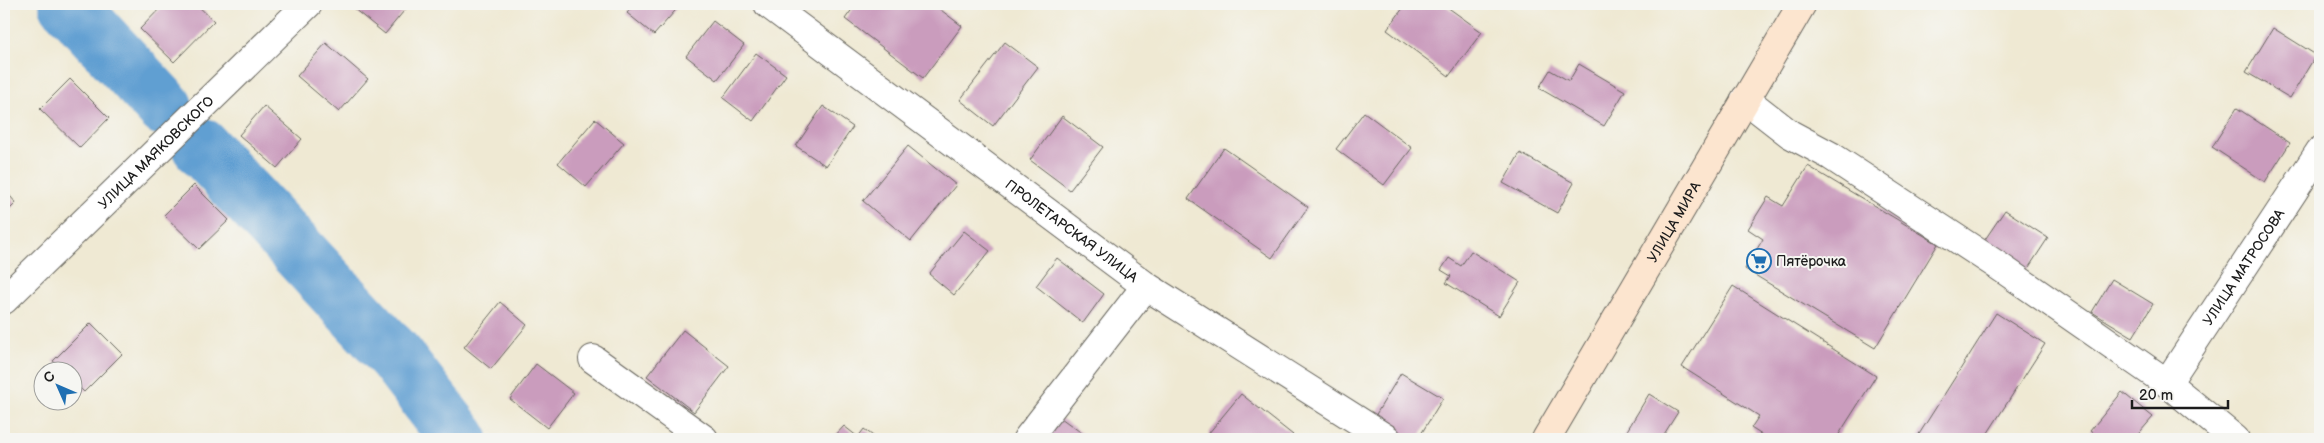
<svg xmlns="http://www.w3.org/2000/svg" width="2324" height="443" font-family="'Balsamiq Sans',sans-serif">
	<rect width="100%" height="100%" fill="#f6f6f2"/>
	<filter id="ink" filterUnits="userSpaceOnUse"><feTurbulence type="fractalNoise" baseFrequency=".02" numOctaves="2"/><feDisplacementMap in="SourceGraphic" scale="10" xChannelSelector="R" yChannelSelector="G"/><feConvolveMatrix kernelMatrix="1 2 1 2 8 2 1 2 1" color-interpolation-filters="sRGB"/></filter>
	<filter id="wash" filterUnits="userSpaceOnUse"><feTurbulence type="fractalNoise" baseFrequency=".0096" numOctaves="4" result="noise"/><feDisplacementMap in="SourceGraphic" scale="20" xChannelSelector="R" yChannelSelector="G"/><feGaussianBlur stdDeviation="1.12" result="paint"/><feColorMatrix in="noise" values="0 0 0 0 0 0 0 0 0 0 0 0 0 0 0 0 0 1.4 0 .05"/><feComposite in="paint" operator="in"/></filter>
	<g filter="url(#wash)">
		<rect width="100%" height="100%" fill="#efe9d3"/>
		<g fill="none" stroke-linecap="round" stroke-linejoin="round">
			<path stroke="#609fd2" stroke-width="58" d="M68,4L164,107
				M200,146L396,357L459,439"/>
		</g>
		<g id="blocks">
			<path fill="#ca9cbd" d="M164,4H196L214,21L174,62L140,29Z
				M348,4H404L408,6L385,34Z
				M635,4H681L654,35L627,13Z
				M856,4H933L962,26L923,78L845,19Z
				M1406,4H1443L1482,32L1449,76L1387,30Z
				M713,21L744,45L717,80L686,56Z
				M2273,28L2316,55L2290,98L2246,72Z
				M1005,42L1038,67L993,126L960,100Z
				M326,43L368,79L339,112L297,76Z
				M756,53L786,75L753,121L723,98Z
				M1579,64L1625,91L1604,126L1539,88L1550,70L1569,81Z
				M70,79L109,118L80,148L40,109Z
				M264,106L302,139L277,168L239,135Z
				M823,106L853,127L826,166L796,146Z
				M2237,108L2290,143L2265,182L2212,147Z
				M1364,112L1412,148L1384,185L1336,149Z
				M1062,116L1103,147L1070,190L1030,160Z
				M595,119L624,143L586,187L558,163Z
				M908,146L956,185L911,241L863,201Z
				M1224,148L1308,207L1272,258L1188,199Z
				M1520,153L1574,183L1557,213L1503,183Z
				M1808,166L1938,244L1875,348L1745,269L1763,239L1748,229L1768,197L1783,206Z
				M194,185L229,220L199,249L164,215Z
				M4,189L16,203L4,215Z
				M2005,210L2048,238L2027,270L1984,241Z
				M964,231L990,251L954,295L929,274Z
				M1471,251L1520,282L1499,316L1446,283L1451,276L1441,270L1449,258L1461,266Z
				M1057,258L1104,294L1083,323L1036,286Z
				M2112,279L2153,304L2133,337L2092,312Z
				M1733,286L1876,376L1836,439H1768L1751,428L1759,416L1682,367Z
				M500,302L527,325L491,369L464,347Z
				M1996,313L2045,344L1984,439H1916Z
				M91,323L122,354L84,392L72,380V370H63L53,361Z
				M683,330L729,366L694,412L647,376Z
				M536,364L574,393L547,428L510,399Z
				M1401,373L1443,398L1418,439H1403L1372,421Z
				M2122,392L2153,417L2134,439H2101L2090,431Z
				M1241,394L1293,435L1290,439H1215L1208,434Z
				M1649,394L1678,412L1661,439H1622Z
				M1061,418L1090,439H1046Z
				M844,426L858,437L864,429L877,439H832Z"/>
		</g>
	</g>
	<g filter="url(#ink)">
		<use href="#blocks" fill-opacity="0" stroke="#66645c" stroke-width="1"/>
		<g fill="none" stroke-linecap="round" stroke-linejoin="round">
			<defs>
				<g id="minor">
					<path id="s1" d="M768,4L1146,286L1387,439"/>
					<path d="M1745,99L1790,134L1831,156L2000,267L2167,383L2235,439"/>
					<path id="s2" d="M4,300L308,4"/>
					<path d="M593,359L704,439"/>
					<path id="s3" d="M2167,383L2320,151"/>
					<path d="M1027,439L1146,286"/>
				</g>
				<g id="secondary">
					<path id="s4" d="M1546,439L1802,4"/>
				</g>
			</defs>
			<use href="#minor" stroke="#66645c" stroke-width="30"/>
			<use href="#secondary" stroke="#66645c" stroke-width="30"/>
			<use href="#minor" stroke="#fff" stroke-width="28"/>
			<use href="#secondary" stroke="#fce5cf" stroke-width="28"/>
		</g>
	</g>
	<defs>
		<symbol id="supermarket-ring" viewBox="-11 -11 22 22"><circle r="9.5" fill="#f6f6f2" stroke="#1f6fb2" stroke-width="1.5"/><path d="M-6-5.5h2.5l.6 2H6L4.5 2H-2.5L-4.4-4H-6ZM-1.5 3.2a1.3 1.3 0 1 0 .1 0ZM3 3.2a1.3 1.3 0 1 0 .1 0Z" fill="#1f6fb2"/></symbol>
	</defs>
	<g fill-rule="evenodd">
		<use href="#supermarket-ring" x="1745" y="247" width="28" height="28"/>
	</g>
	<g text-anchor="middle" stroke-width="4" stroke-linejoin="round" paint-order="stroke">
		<g font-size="14" fill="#1c1c1c" stroke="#f6f6f2">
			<text dy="5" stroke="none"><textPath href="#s2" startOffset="212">УЛИЦА МАЯКОВСКОГО</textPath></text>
			<text dy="5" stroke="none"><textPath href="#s4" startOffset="252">УЛИЦА МИРА</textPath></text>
			<text dy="5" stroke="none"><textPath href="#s1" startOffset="379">ПРОЛЕТАРСКАЯ УЛИЦА</textPath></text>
			<text dy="5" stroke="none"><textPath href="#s3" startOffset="139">УЛИЦА МАТРОСОВА</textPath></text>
		</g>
		<g font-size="14" fill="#1c1c1c" stroke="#f6f6f2" text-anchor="start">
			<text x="1776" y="266">Пятёрочка</text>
		</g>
	</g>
	<rect width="2324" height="443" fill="none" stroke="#f6f6f2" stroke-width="20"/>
	<g transform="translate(58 386) rotate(315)"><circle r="24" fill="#f6f6f2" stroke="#9f9f9c"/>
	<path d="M0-4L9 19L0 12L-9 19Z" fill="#1f6fb2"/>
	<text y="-8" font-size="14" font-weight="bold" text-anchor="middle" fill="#1c1c1c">С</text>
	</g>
	<path d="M2132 400v8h96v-8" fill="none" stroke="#1c1c1c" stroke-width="2.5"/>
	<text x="2139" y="400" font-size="15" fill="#1c1c1c" stroke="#f6f6f2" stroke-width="4" paint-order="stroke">20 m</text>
</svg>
